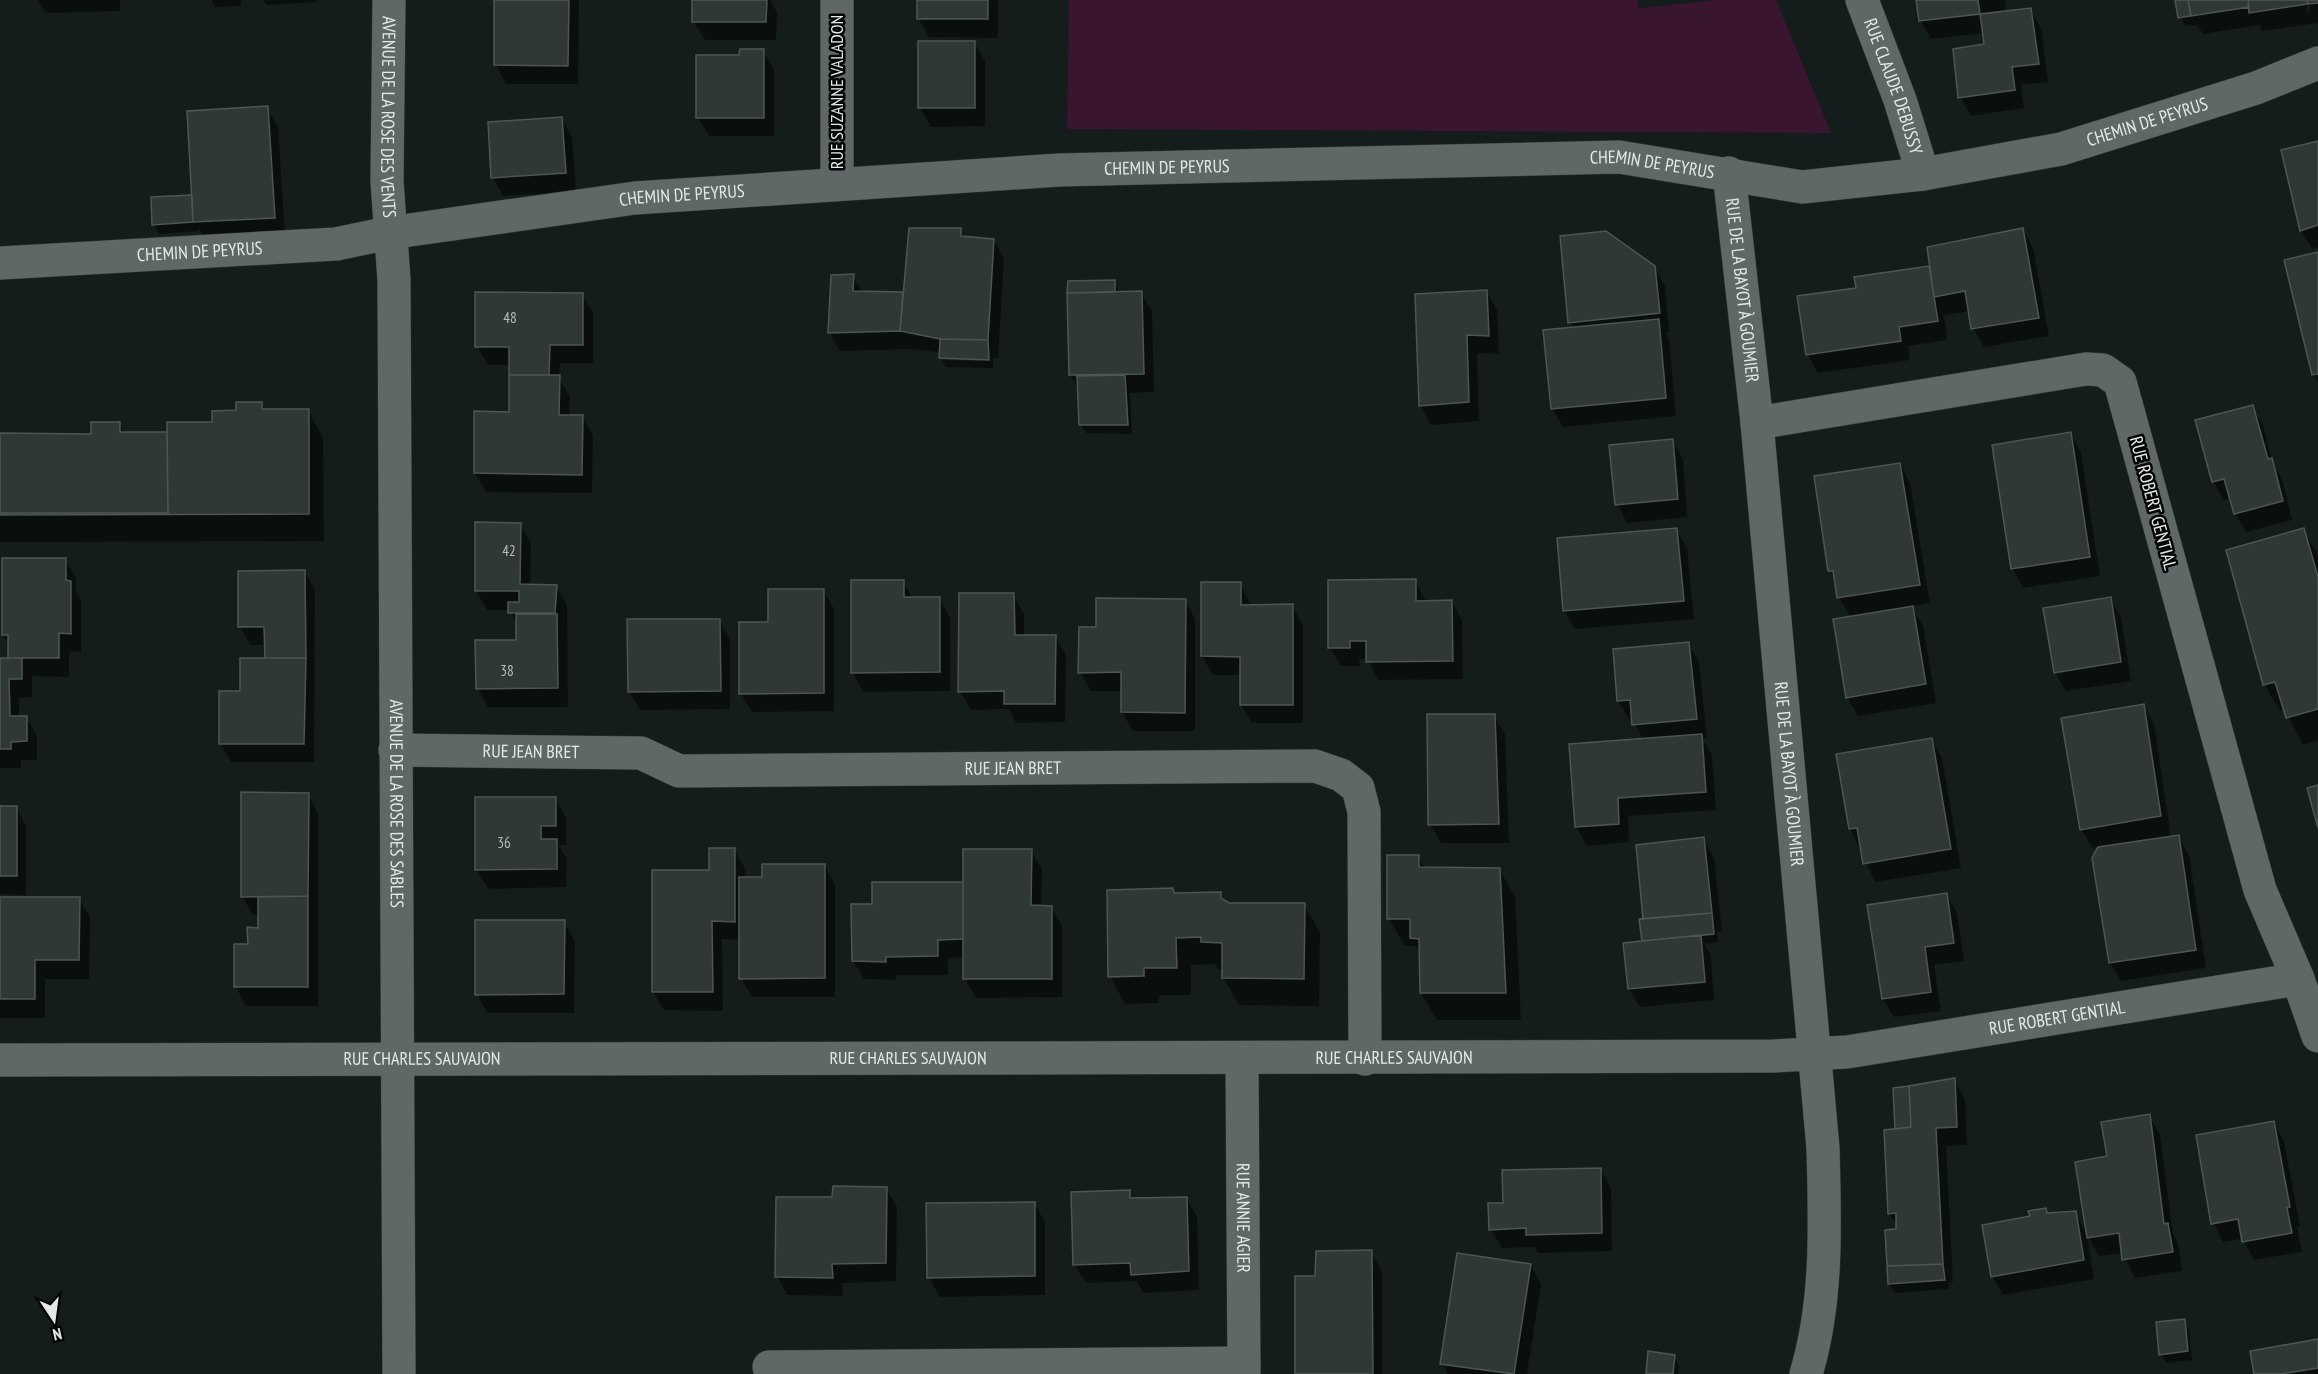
<svg xmlns="http://www.w3.org/2000/svg" width="2318" height="1374" font-family="'PT Sans Narrow',sans-serif">
	<rect width="100%" height="100%" fill="#151c1c"/>
	<path fill="#3a152f" d="M1069,0H1637L1639,8L1720,0H1776L1831,133L1067,129Z"/>
	<path fill="#0007" d="M38,0H120V11L46,13Z
		M212,0H241V6L215,7Z
		M263,0H317V2L266,5Z
		M496,0H579L578,84H506L496,65Z
		M694,0H770L777,12L776,40H705L694,22Z
		M918,0H998V38L929,37L918,18Z
		M1917,0H2005L2006,12L2030,9L2041,28L2048,82L2021,85L2024,108L1971,116L1960,97L1985,45L1984,33L1931,39L1920,20Z
		M2177,0H2306L2307,12L2310,11L2309,0H2318V23L2262,31L2259,25L2203,34L2197,25L2185,26L2180,17Z
		M974,42L985,61V126L931,127L920,108Z
		M763,51L774,69V136H709L698,118L740,56Z
		M267,108L278,127L285,236L205,241L198,227V231L159,234L154,225L193,196Z
		M561,118L572,137L576,191L503,196L493,178Z
		M2318,143V247L2312,249L2301,230Z
		M960,229L965,238L994,240L1004,259L998,359L993,358V368L946,367L942,360L982,361V358L912,349L840,351L830,333L853,276L863,293L904,294Z
		M2023,229L2033,248L2049,336L1984,347L1973,328L1970,311L1944,315L1947,340L1908,346L1910,360L1818,373L1808,355L1857,289L1856,278L1931,267Z
		M2318,254V382L2313,375Z
		M1654,267L1665,286L1669,332H1665L1669,339L1676,416L1563,427L1552,409L1573,329L1570,322Z
		M1114,281L1119,293H1141L1152,311L1154,392L1130,393L1132,434L1086,433L1080,424L1079,390L1070,375Z
		M1486,291L1497,310L1499,354L1477,353L1479,421L1431,425L1421,406L1416,295Z
		M582,294L593,313V363H560L559,378L570,396L569,416L582,417L593,435L592,493L486,492L475,473L476,413H510L511,365H488L477,346Z
		M261,403L266,411L308,410L323,438L324,541L0,542V435H93L119,423L125,433L169,434L214,423Z
		M2252,407L2263,425L2273,465L2282,479L2292,520L2246,532L2235,513L2231,498L2224,500L2213,481Z
		M2071,434L2081,453L2100,576L2023,588L2013,569L1993,446Z
		M1672,440L1683,459L1687,517L1627,523L1617,504Z
		M1900,464L1910,483L1930,603L1911,606L1923,626L1936,703L1858,716L1847,697L1851,618L1839,597L1836,582L1830,570Z
		M520,524L531,543L530,586H556L567,605L568,707H488L477,688L517,642V626L510,610H487L476,591Z
		M1676,529L1687,548L1694,619L1575,629L1564,610Z
		M2303,530L2318,555V741L2303,745L2285,710L2280,711L2264,684Z
		M65,560L76,578V592L81,601V652L69,651V677L32,676V697L19,698V717H26L37,736V760H21V768H0V660H9V645L3,635Z
		M305,572L315,590L314,762H231L220,743L241,693L266,660V645H251L240,627Z
		M903,581L913,599L939,598L950,617V691L863,692L853,673Z
		M1415,581L1426,602L1452,601L1462,620L1463,679L1378,680L1367,659H1359L1360,666H1341L1330,648Z
		M1240,583L1251,606H1292L1303,625V723H1252L1241,705V675H1213L1202,656Z
		M823,590L834,609V711L752,712L741,694L770,624Z
		M1013,595L1024,614V636H1055L1066,655L1065,722L1016,723L1009,709L971,710L960,691Z
		M2110,599L2121,618L2131,681L2066,691L2055,672Z
		M1185,600L1195,619V731H1133L1122,712V691H1091L1080,672L1097,629Z
		M719,620L730,639V709L640,710L629,691Z
		M1688,644L1699,662L1707,738H1702L1712,755L1716,810L1628,816L1629,842L1587,846L1576,827L1643,740L1633,719H1629L1618,701Z
		M2143,705L2154,724L2171,837L2178,836L2189,855L2206,968L2121,981L2110,963L2093,859L2100,846L2092,848L2081,829Z
		M1494,716L1505,734L1509,843H1441L1430,824Z
		M1931,740L1942,758L1961,868L1875,882L1850,828Z
		M308,794L318,813V1006H246L236,987L249,946L259,929V915H253L242,896Z
		M477,798H555L566,817V845H558L567,859L566,887L488,889L477,870Z
		M0,807H16L26,826V895L0,894Z
		M1703,839L1714,858L1722,931L1717,932L1718,942L1704,944L1711,955L1714,1000L1640,1007L1629,989L1643,942L1641,921L1645,920Z
		M734,849L745,868V878H763L824,865L835,884V997H752L741,978V940L722,939L723,1011L664,1010L653,992L710,872Z
		M1031,851L1042,869L1041,907H1051L1062,926V997L976,998L965,979V957L948,958V975H896V980L864,979L853,961L874,905L964,884Z
		M1418,856L1425,869H1499L1515,896L1521,1020H1437L1421,993V954L1416,946H1405L1389,919Z
		M1172,889L1175,894L1220,893L1228,904L1304,905L1320,932L1319,1006L1239,1005L1223,977V970L1218,969L1215,964L1191,965V995H1159V1003L1125,1004L1110,976Z
		M1946,894L1957,913L1964,961L1934,965L1941,1011L1894,1017L1883,999Z
		M0,899H79L90,917L89,979H45V1018H0Z
		M564,922L575,941L574,1013H487L477,994Z
		M1954,1080L1965,1099L1967,1145L1946,1146L1953,1282H1949V1289L1895,1293L1889,1284L1898,1227L1889,1213L1898,1130Z
		M2149,1116L2160,1134L2173,1234L2178,1243L2182,1271L2135,1278L2123,1253L2099,1256L2087,1235L2094,1279L2003,1295L1992,1276L2032,1218L2046,1209L2049,1215L2075,1213L2088,1234L2109,1157Z
		M2274,1123L2284,1141L2300,1226L2297,1227L2302,1252L2254,1260L2243,1239L2223,1242L2213,1223Z
		M1600,1169L1611,1188L1612,1251L1538,1253L1535,1247L1502,1248L1491,1230L1505,1205Z
		M886,1188L897,1207L896,1281L842,1283L843,1296L787,1295L777,1276L834,1198Z
		M1129,1191L1134,1200L1186,1198L1197,1217L1199,1290L1143,1293L1137,1281L1086,1283L1075,1265Z
		M1034,1203L1045,1222V1295L940,1297L929,1278Z
		M1371,1252L1382,1271V1374H1297L1317,1278Z
		M1531,1265L1541,1284L1527,1374H1448L1442,1363Z
		M2184,1321L2189,1330L2192,1360L2166,1363L2161,1354Z
		M2318,1340V1374H2256Z
		M1674,1357L1679,1366L1678,1374H1648Z"/>
	<path fill="#303837" stroke="#4d5555" stroke-width="1.5" d="M494,0H569L568,66L494,65Z
		M692,0H767L766,22H692Z
		M917,0H988V19H917Z
		M1916,0H1978L1980,14L1919,21Z
		M2175,0H2188L2191,16L2178,18Z
		M2188,0H2248L2249,7L2191,16Z
		M2248,0H2307L2308,4L2249,13Z
		M2307,0H2318V3L2308,4Z
		M2031,8L2039,64L2012,67L2015,90L1958,98L1953,49L1984,44L1980,14Z
		M918,41H975V108H918Z
		M740,49H764V118H696V55H739Z
		M268,106L275,218L193,222L187,111Z
		M562,117L566,173L491,178L488,122Z
		M2318,141V225L2300,231L2281,150Z
		M192,195L193,222L152,225L151,197Z
		M909,228H961V236L994,239L988,340L940,339L900,331Z
		M2023,228L2039,318L1971,329L1965,291L1934,297L1927,247Z
		M1606,231L1655,266L1660,313L1568,323L1560,236Z
		M2318,252V374L2312,375L2284,260Z
		M1929,266L1938,321L1899,327L1901,341L1806,355L1797,296L1856,288L1854,277Z
		M854,274L853,291L903,292L900,331L828,333L831,275Z
		M1115,280V292L1067,293L1068,281Z
		M1487,290L1489,336L1467,335L1469,402L1419,406L1415,294Z
		M1142,291L1144,374L1069,375L1067,293Z
		M475,292L583,293V345H550L549,375H509V347H475Z
		M1659,319L1666,398L1551,409L1543,330Z
		M940,339L988,340L989,360L939,358Z
		M509,375H560L559,415H583L582,475L474,473V411L509,412Z
		M1125,375L1128,425H1079L1077,376Z
		M236,402H262V409H309V514L0,515V513H168L167,422H212V411L236,410Z
		M2253,405L2268,459L2272,458L2283,501L2234,514L2224,479L2212,482L2195,420Z
		M91,422H120V432H167L168,513H0V433L91,434Z
		M2071,432L2090,557L2011,569L1992,445Z
		M1673,439L1678,499L1615,505L1609,445Z
		M1900,463L1920,585L1837,598L1833,571H1828L1814,476Z
		M475,522L521,523L520,584L557,585L555,613H508V602H519V591H475Z
		M1677,528L1684,601L1563,611L1557,538Z
		M2304,528L2318,577V709L2286,718L2275,682L2263,685L2226,550Z
		M2,558H66V580L71,581V634L59,633V658H8V635H2Z
		M305,570L306,658H265L264,627H238V571Z
		M1416,579V601L1452,600L1453,661L1366,662V641H1350V648H1328V580Z
		M851,580H904V597H940V672L851,673Z
		M1201,582H1241V605L1293,604V705H1240V657L1201,656Z
		M768,589H824V693L739,694V622H768Z
		M959,593H1014L1015,635H1056L1055,704H1004V691L958,692Z
		M2111,597L2121,662L2054,673L2043,608Z
		M1096,598L1186,599L1185,713L1121,712V672L1078,673L1079,627H1096Z
		M1913,606L1926,684L1846,698L1833,619Z
		M516,614H557L558,688L476,689L475,640H516Z
		M627,619H720L721,691L628,692Z
		M1689,642L1697,719L1632,725L1630,700L1617,701L1613,649Z
		M0,658H22V679H9L10,716H27V741L11,742V749H0Z
		M240,658H306L304,744H219V691H240Z
		M2144,704L2161,816L2080,830L2061,718Z
		M1427,714H1495L1499,824L1428,825Z
		M1702,734L1706,792L1618,798L1619,824L1575,827L1569,744Z
		M1932,738L1951,849L1863,864L1857,828L1849,829L1836,754Z
		M2318,785V828L2307,788Z
		M241,792L309,793L308,896L241,897Z
		M475,797H556V826H541V839H557V869L475,870Z
		M0,806H17V876H0Z
		M2179,835L2196,950L2109,963L2092,858L2098,847Z
		M1704,837L1712,913L1643,919L1636,845Z
		M709,848H735V922L712,921L713,992H652V870H709Z
		M963,849H1032L1031,905L1052,906V979H963Z
		M1387,855H1419V867L1500,868L1506,993H1420L1419,939L1410,938V919H1387Z
		M762,864H825V978L739,979V877H762Z
		M872,882H963V939L938,940V956L886,957V962L852,961L851,904H872Z
		M1173,888L1174,893L1221,892V898L1229,903H1305L1304,979L1222,978V943L1201,942V937L1176,938L1177,968H1144V976L1108,977L1107,890Z
		M1947,893L1954,943L1925,947L1931,992L1882,999L1867,905Z
		M308,896V987H234V944H248L247,927L258,928V897Z
		M0,897H80L79,960H35V999H0Z
		M1712,913L1714,934L1642,941L1639,919Z
		M475,920H565L564,994L475,995Z
		M1701,935L1705,982L1628,989L1623,943Z
		M1955,1078L1957,1127L1936,1128L1943,1264L1887,1266L1885,1230L1896,1229V1213L1888,1214L1884,1130L1911,1127L1909,1086Z
		M1909,1086L1911,1127L1895,1129L1893,1088Z
		M2150,1114L2164,1224L2168,1223L2173,1252L2122,1260L2119,1233L2087,1238L2075,1162L2107,1156L2101,1122Z
		M2274,1121L2290,1207L2287,1208L2292,1233L2242,1242L2238,1219L2211,1224L2196,1135Z
		M1601,1168L1602,1233L1526,1235V1228L1489,1230L1488,1203H1503L1502,1170Z
		M833,1186L887,1187L886,1263L832,1264L833,1278L775,1277L776,1197H832Z
		M1130,1190V1198L1187,1197L1189,1271L1131,1275L1130,1263L1073,1265L1071,1192Z
		M1035,1202V1276L927,1278L926,1203Z
		M2046,1208L2047,1213L2076,1211L2084,1260L1991,1277L1982,1225L2030,1216L2028,1211Z
		M1372,1250L1373,1374H1295V1276H1315L1316,1251Z
		M1457,1253L1531,1264L1514,1374L1440,1364Z
		M1943,1264L1945,1280L1888,1284L1887,1266Z
		M2185,1319L2188,1351L2159,1355L2156,1322Z
		M2318,1339V1368L2281,1374H2254L2250,1351Z
		M1648,1351L1675,1355L1673,1374H1646Z"/>
	<g fill="none" stroke-linecap="round" stroke-linejoin="round">
		<defs>
			<g id="minor">
				<path id="s1" d="M389,0L387,181L394,280L399,1374"/>
				<path d="M837,0V183"/>
				<path id="s2" d="M1862,0L1900,100L1923,174"/>
				<path id="s3" d="M1729,173L1757,423L1823,1148C1825,1223 1828,1301 1806,1374"/>
				<path id="s4" d="M0,263L336,244L389,233L635,198L1059,170L1619,157L1802,187L1923,174L2061,149L2256,88L2318,63"/>
				<path id="s5" d="M395,750L641,753L679,771L1315,766L1341,775L1358,788L1364,812L1365,1059"/>
				<path d="M2298,979L2318,1036"/>
				<path id="s6" d="M0,1060C591,1057 1183,1060 1774,1056L1847,1052L2298,979L2260,890L2120,382L2103,370L2086,369L1757,423"/>
				<path id="s7" d="M1242,1060L1244,1374"/>
				<path d="M769,1367L1244,1363"/>
			</g>
		</defs>
		<use href="#minor" stroke="#343938" stroke-width="34"/>
		<use href="#minor" stroke="#5f6767" stroke-width="33"/>
	</g>
	<g text-anchor="middle" stroke-width="5" stroke-linejoin="round" paint-order="stroke">
		<g font-size="15" fill="#b7bdbc">
			<text x="510" y="323">48</text>
			<text x="509" y="556">42</text>
			<text x="507" y="676">38</text>
			<text x="504" y="848">36</text>
		</g>
		<g font-size="18" fill="#e4e9e8" stroke="#040606">
			<text dy="6" stroke="none"><textPath href="#s2" startOffset="92">RUE CLAUDE DEBUSSY</textPath></text>
			<text transform="translate(837 92) rotate(-90)" y="6">RUE SUZANNE VALADON</text>
			<text dy="6" stroke="none"><textPath href="#s1" startOffset="117">AVENUE DE LA ROSE DES VENTS</textPath></text>
			<text dy="6" stroke="none"><textPath href="#s4" startOffset="2162">CHEMIN DE PEYRUS</textPath></text>
			<text dy="6" stroke="none"><textPath href="#s4" startOffset="1658">CHEMIN DE PEYRUS</textPath></text>
			<text dy="6" stroke="none"><textPath href="#s4" startOffset="1172">CHEMIN DE PEYRUS</textPath></text>
			<text dy="6" stroke="none"><textPath href="#s4" startOffset="686">CHEMIN DE PEYRUS</textPath></text>
			<text dy="6" stroke="none"><textPath href="#s4" startOffset="200">CHEMIN DE PEYRUS</textPath></text>
			<text dy="6" stroke="none"><textPath href="#s3" startOffset="118">RUE DE LA BAYOT À GOUMIER</textPath></text>
			<text transform="translate(2153 503) rotate(75)" y="6">RUE ROBERT GENTIAL</text>
			<text dy="6" stroke="none"><textPath href="#s5" startOffset="136">RUE JEAN BRET</textPath></text>
			<text dy="6" stroke="none"><textPath href="#s5" startOffset="622">RUE JEAN BRET</textPath></text>
			<text dy="6" stroke="none"><textPath href="#s3" startOffset="604">RUE DE LA BAYOT À GOUMIER</textPath></text>
			<text dy="6" stroke="none"><textPath href="#s1" startOffset="804">AVENUE DE LA ROSE DES SABLES</textPath></text>
			<text dy="6" stroke="none"><textPath href="#s6" startOffset="2060">RUE ROBERT GENTIAL</textPath></text>
			<text dy="6" stroke="none"><textPath href="#s6" startOffset="422">RUE CHARLES SAUVAJON</textPath></text>
			<text dy="6" stroke="none"><textPath href="#s6" startOffset="908">RUE CHARLES SAUVAJON</textPath></text>
			<text dy="6" stroke="none"><textPath href="#s6" startOffset="1394">RUE CHARLES SAUVAJON</textPath></text>
			<text dy="6" stroke="none"><textPath href="#s7" startOffset="158">RUE ANNIE AGIER</textPath></text>
		</g>
	</g>
	<g transform="translate(54 1320) rotate(167)" stroke="#040606" stroke-width="4.5" paint-order="stroke">
	<path d="M0-4.5L10 22L0 15L-10 22Z" fill="#e4e9e8"/>
	<text y="-9" font-size="16" font-weight="bold" text-anchor="middle" fill="#e4e9e8">N</text>
	</g>
</svg>
